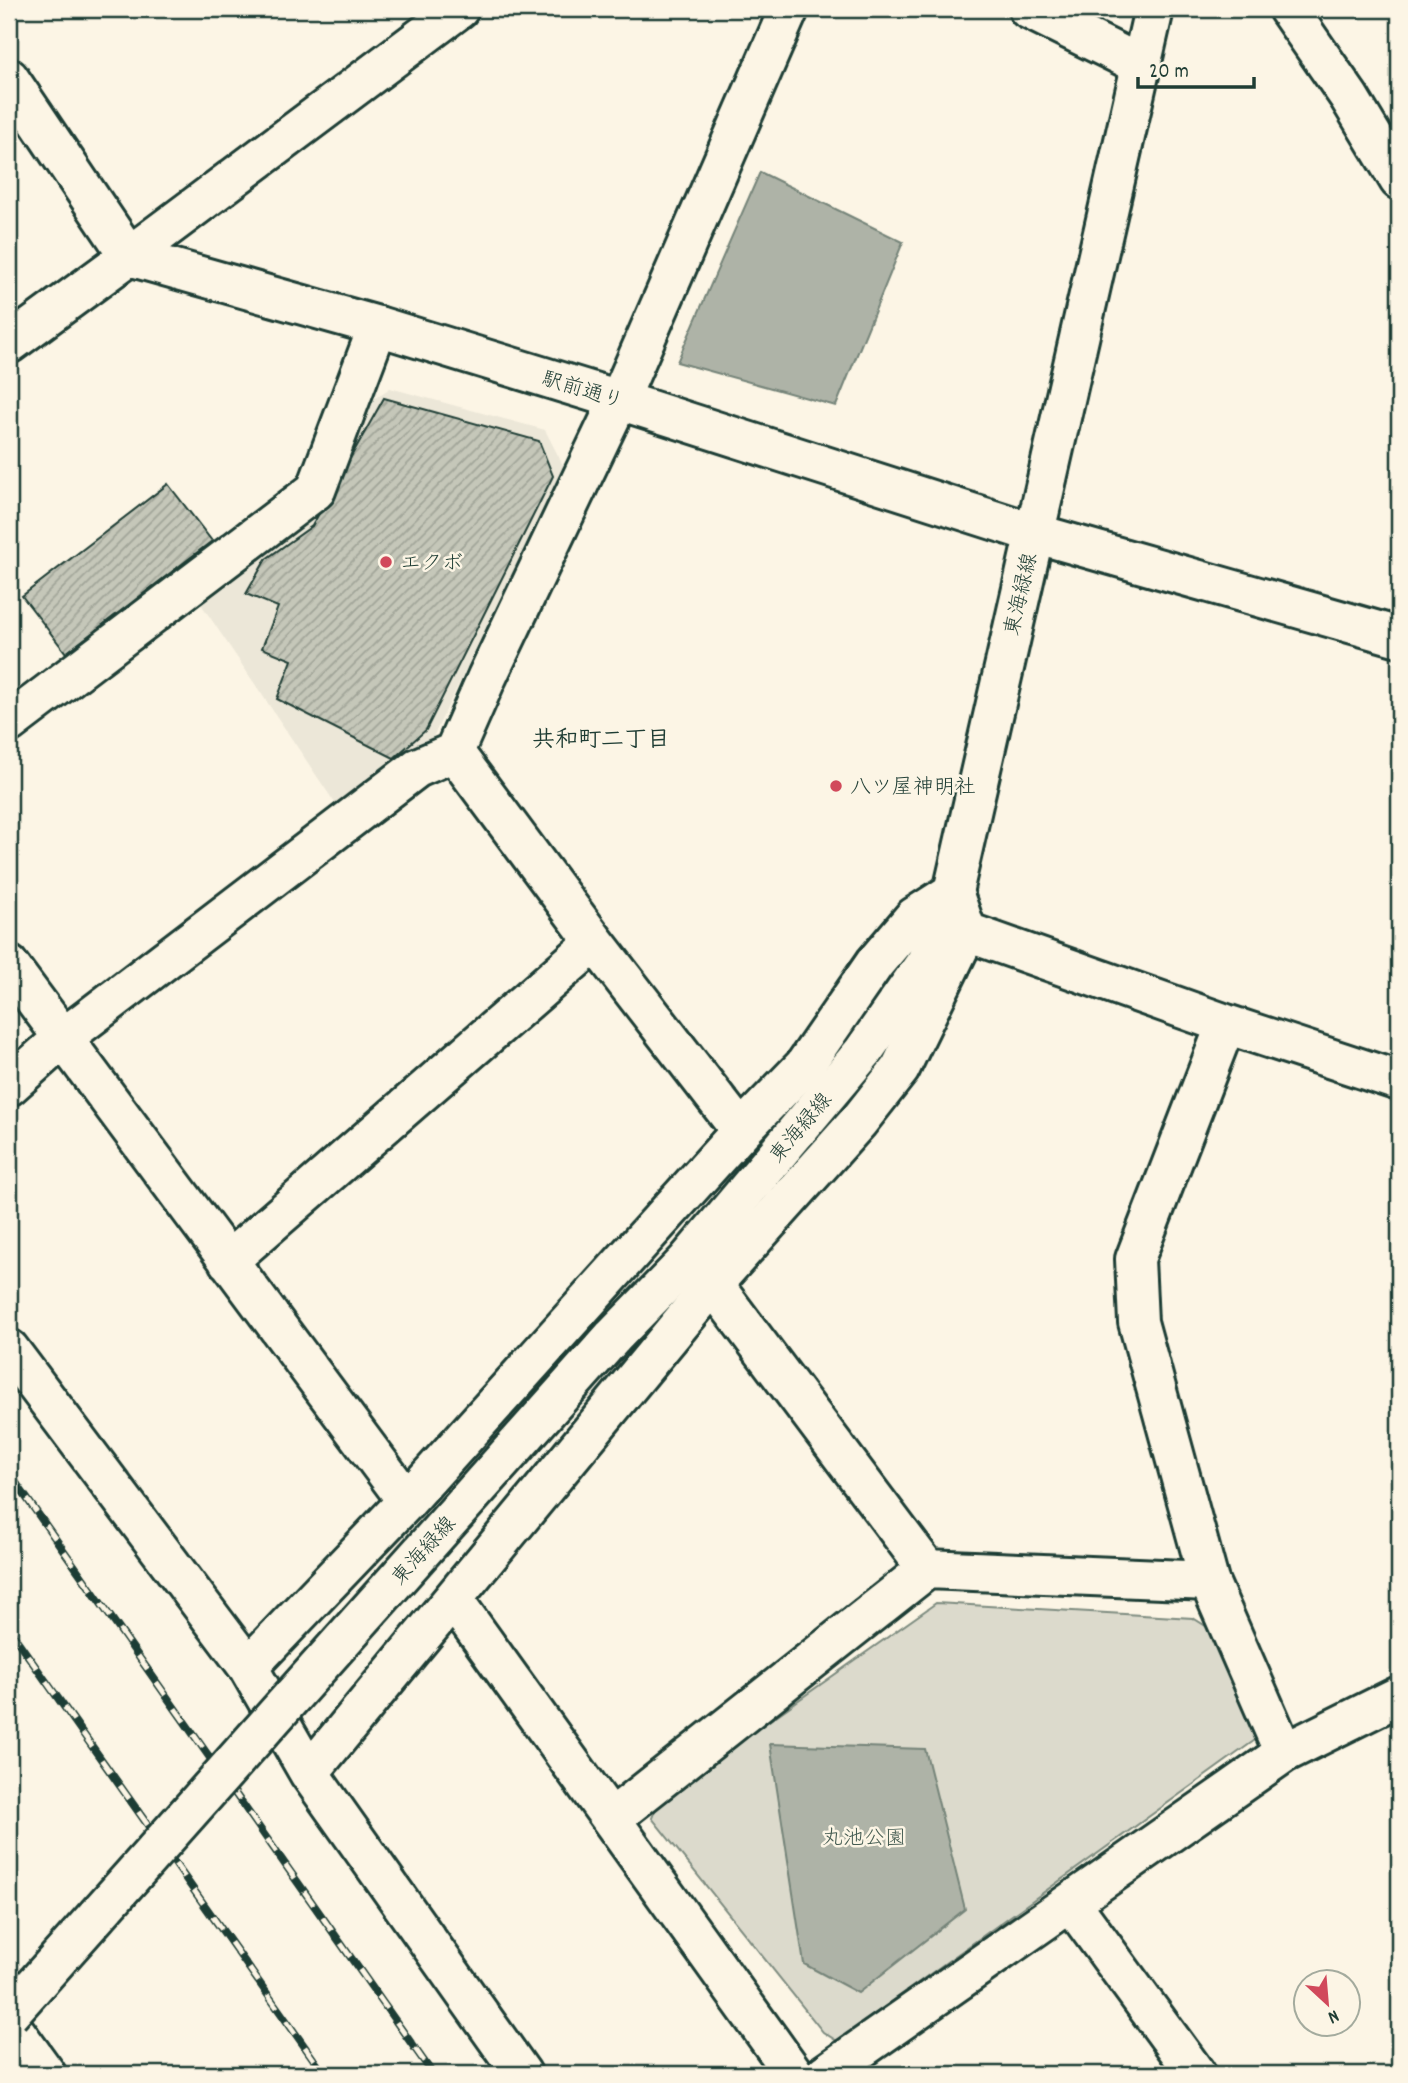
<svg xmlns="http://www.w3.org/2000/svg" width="1408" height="2083" font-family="Dekko,'Klee One',sans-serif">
	<defs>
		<pattern id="building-hatch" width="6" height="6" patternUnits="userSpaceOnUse" patternTransform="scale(1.75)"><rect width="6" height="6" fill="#c5c7b9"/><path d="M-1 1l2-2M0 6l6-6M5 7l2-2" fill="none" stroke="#9fa397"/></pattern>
	</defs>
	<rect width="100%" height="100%" fill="#fcf5e5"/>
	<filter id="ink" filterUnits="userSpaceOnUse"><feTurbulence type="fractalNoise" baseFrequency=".0143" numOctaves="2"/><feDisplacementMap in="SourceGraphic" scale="14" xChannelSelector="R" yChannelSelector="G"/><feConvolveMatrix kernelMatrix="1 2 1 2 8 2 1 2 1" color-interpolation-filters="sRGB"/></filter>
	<g filter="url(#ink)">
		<path fill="#ece7d8" d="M390,388L545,430L564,467L433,737L339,809L201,604L307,521L374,399Z"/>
		<path fill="#dcdacc" stroke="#7e8c80" stroke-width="2" d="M936,1603L1193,1618L1212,1630L1258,1738L837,2041L823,2032L652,1818L660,1798Z"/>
		<path fill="#aeb3a7" stroke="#758479" stroke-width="2" d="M760,172L903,242L836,406L677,362Z
			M770,1744L925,1749L965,1909L858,1993L804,1964Z"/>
		<path fill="url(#building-hatch)" stroke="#1f3d34" stroke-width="2" d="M384,398L539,441L553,476L426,730L394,758L277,699L292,660L262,648L278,607L246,594L266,559L312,526Z
			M168,484L212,541L66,653L22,596Z"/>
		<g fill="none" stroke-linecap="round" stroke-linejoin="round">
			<defs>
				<path id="minor" d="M1028,9L1141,65
					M9,78L129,256L459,9
					M9,723L316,490L378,326
					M454,752L595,942L741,1131
					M967,932L1226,1024L1399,1081
					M9,965L407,1501
					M1226,1024L1135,1259L1138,1322L1209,1581L1284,1753
					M9,1086L63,1038L417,768L454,752L487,677L619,400L789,9
					M228,1261L595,942
					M713,1284L927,1569
					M9,1349L248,1667L309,1773L522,2074
					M453,1599L794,2074
					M248,1667L407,1501L741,1131L804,1066L875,963L914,917L953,892L967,932L900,1069L859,1121L713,1284L309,1773
					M612,1818L927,1569L1209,1581
					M1071,1903L1196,2074
					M12,2074L31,2054
					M825,2074L1284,1753L1399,1696"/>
				<path id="tertiary" d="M1288,9L1349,97L1399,180
					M9,344L129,256L378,326L619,400L1034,533L1399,637
					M9,2023L46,2074"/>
				<path id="secondary" d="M612,1338L687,1261L863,1052L926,962L953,892L1154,9"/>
			</defs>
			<use href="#minor" stroke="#1f3d34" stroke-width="44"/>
			<use href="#tertiary" stroke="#1f3d34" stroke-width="44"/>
			<use href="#secondary" stroke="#1f3d34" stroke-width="44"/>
			<use href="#minor" stroke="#fcf5e5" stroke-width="38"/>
			<use href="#tertiary" stroke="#fcf5e5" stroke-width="38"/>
			<use href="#secondary" stroke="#fcf5e5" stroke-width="38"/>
			<defs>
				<path id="rail" d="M9,1473L433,2074
					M9,1629L324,2074"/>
			</defs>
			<use href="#rail" stroke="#1f3d34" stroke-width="8"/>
			<use href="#rail" stroke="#fcf5e5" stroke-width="5" stroke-dasharray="16" stroke-linecap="butt"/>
			<defs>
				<path id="secondary-bridge" d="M9,2014L612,1338"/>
			</defs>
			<use href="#secondary-bridge" stroke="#1f3d34" stroke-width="44" stroke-linecap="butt"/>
			<use href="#secondary-bridge" stroke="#fcf5e5" stroke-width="38"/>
		</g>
	</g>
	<g fill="#d1495b" stroke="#fcf5e5" stroke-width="2.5">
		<circle cx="386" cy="562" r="7"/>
		<circle cx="836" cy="786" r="7"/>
	</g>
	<g text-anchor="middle" stroke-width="5" stroke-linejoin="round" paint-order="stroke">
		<g font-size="21" fill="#1f3d34" stroke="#fcf5e5">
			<text transform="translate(583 389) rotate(17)" y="7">駅前通り</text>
			<text transform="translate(1020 594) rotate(-77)" y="7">東海緑線</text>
			<text transform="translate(800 1127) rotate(-50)" y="7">東海緑線</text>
			<text transform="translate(423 1550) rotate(-48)" y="7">東海緑線</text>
		</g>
		<g font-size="21" fill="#1f3d34" stroke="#fcf5e5" text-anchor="start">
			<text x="400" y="569">エクボ</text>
			<text x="850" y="793">八ツ屋神明社</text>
		</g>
		<g font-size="21" fill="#455c52" stroke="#fcf5e5">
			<text x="864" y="1844">丸池公園</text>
		</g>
		<g font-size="23" font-weight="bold" fill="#1f3d34" stroke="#fcf5e5">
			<text x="601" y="746">共和町二丁目</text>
		</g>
	</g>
	<rect width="1408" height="2083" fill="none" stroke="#fcf5e5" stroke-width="35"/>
	<rect x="18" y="18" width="1373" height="2048" fill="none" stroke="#1f3d34" stroke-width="2.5" filter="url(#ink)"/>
	<g transform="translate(1327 2003) rotate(154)"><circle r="33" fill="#fcf5e5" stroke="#a4ab9e" stroke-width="2"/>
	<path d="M0-5L12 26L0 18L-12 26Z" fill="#d1495b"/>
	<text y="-10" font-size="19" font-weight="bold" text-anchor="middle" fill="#1f3d34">N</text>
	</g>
	<path d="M1138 77v10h116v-10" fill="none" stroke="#1f3d34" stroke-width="3.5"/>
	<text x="1149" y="77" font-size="21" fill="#1f3d34" stroke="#fcf5e5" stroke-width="5" paint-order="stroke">20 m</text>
</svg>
